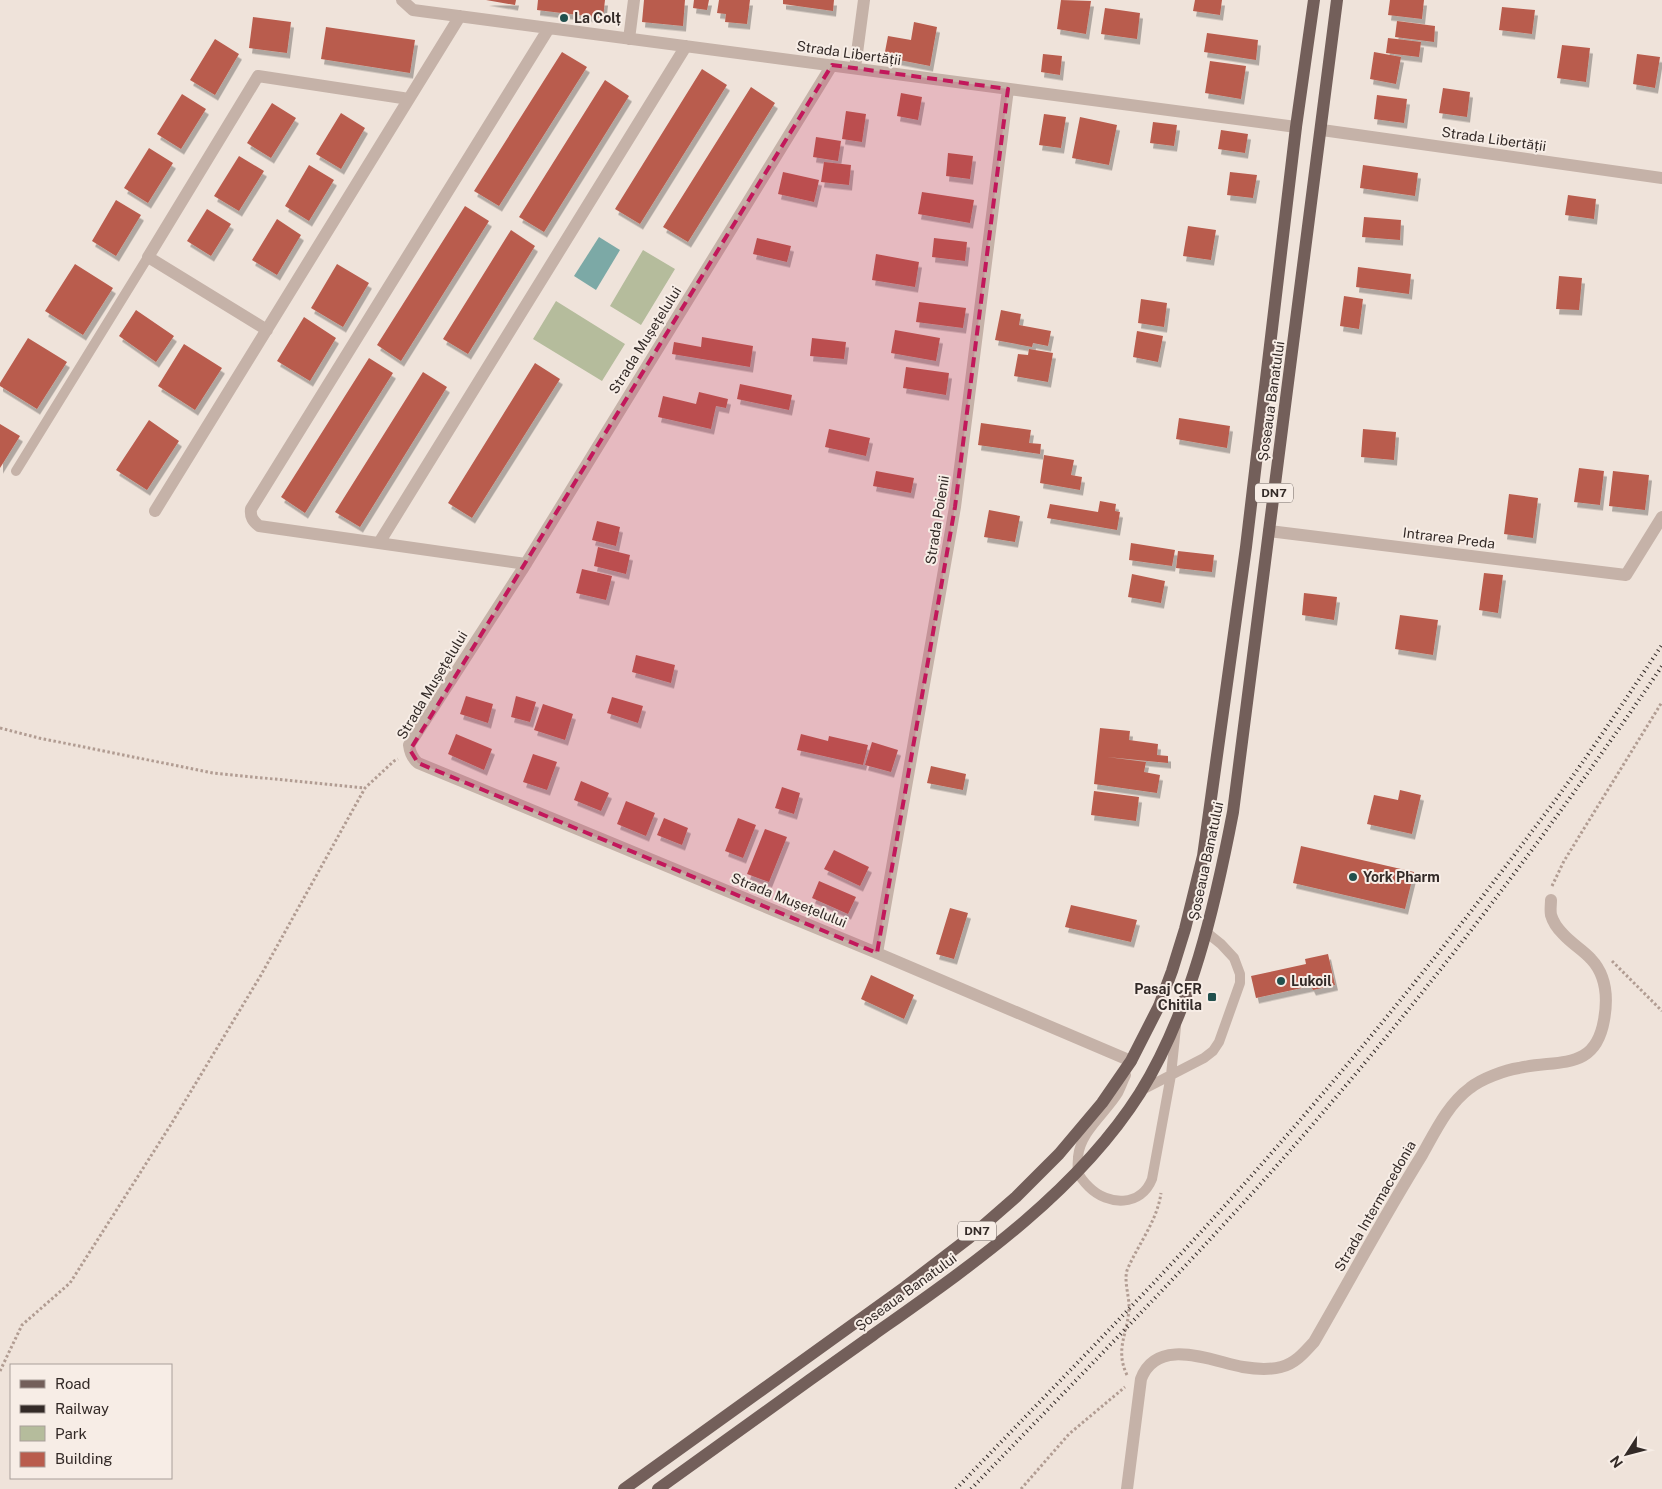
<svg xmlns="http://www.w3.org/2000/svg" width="1662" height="1489" font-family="'Public Sans',sans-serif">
	<defs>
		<filter id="shadow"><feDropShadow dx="3" dy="5.5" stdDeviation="0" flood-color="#0004"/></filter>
	</defs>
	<rect width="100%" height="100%" fill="#efe3da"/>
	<path fill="#b5bc9c" d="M643,250L675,269L641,325L610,306Z
		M556,301L625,344L602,381L533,339Z"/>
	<path fill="#7ca9a6" d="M599,237L620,250L596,290L574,276Z"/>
	<path fill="#b95c4d" filter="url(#shadow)" d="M486,0H516L515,5Z
		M538,0H605L603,18L537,10Z
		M644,0H685L683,26L642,22Z
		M694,0H709L707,10L693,8Z
		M719,0H750L747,24L725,22L726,14L717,13Z
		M783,0H834L833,11L783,4Z
		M1061,0L1091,1L1086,34L1057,29Z
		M1195,0H1222L1220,15L1193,11Z
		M1390,0H1424L1422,19L1388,15Z
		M1502,7L1535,10L1532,34L1499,30Z
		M1105,8L1140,13L1137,39L1101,34Z
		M253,17L291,22L287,53L249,48Z
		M1397,21L1435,26L1434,42L1395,37Z
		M914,22L937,27L930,66L884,57L888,36L911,40Z
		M326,27L415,40L410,73L321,59Z
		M1207,33L1258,40L1256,60L1204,52Z
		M1388,38L1421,42L1419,57L1386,53Z
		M215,39L239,54L215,95L190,80Z
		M1562,45L1590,48L1586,82L1557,78Z
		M562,52L587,67L499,206L474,191Z
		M1374,52L1401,57L1396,84L1370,79Z
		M1043,54L1062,56L1060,75L1041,72Z
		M1637,54L1660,57L1655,88L1633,84Z
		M1210,61L1246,66L1241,99L1205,93Z
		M702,69L727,85L640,224L615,209Z
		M605,80L629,96L544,232L519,217Z
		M751,87L775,103L688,242L663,227Z
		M1443,88L1470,92L1467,117L1439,113Z
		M901,93L922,97L918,120L897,116Z
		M182,94L206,109L181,149L157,134Z
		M1377,95L1407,99L1404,123L1374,119Z
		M272,103L296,118L271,158L247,143Z
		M846,111L866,114L862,142L842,139Z
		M341,113L365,128L341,169L316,154Z
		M1044,114L1066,117L1061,148L1039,145Z
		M1080,117L1117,125L1109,165L1072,158Z
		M1153,122L1177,125L1174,146L1150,143Z
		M1221,130L1248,134L1245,153L1218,149Z
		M816,137L841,141L838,161L813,157Z
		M149,148L173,163L148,203L124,188Z
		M948,153L973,156L970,179L946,176Z
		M239,156L264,171L239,211L214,196Z
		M824,162L851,165L849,185L821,182Z
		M309,165L334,180L309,221L285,206Z
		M1363,165L1418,173L1415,196L1360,188Z
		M783,172L819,180L814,202L778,194Z
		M1230,172L1257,175L1253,198L1227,195Z
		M922,192L974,200L970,223L918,214Z
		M1568,195L1596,199L1594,219L1565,215Z
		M116,200L141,215L116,256L92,241Z
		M465,206L489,221L401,361L377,345Z
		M207,209L231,224L211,256L187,241Z
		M1364,217L1401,220L1400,240L1362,237Z
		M277,219L301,235L277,275L252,260Z
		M1188,226L1216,230L1211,260L1183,256Z
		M511,230L535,246L468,354L443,339Z
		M757,238L791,246L787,262L753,254Z
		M934,238L967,242L965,261L932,257Z
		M876,254L919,262L915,287L872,280Z
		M75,264L113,288L83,335L45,311Z
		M337,264L369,283L343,327L311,308Z
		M1358,267L1411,274L1409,294L1356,287Z
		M1559,276L1582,278L1579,310L1556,309Z
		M1344,296L1363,299L1359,329L1340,326Z
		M1141,299L1167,303L1164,327L1138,323Z
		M919,302L966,308L963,328L916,322Z
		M136,310L174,336L156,362L119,336Z
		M1001,310L1021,314L1019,325L1051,331L1048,346L1033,343L1032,347L995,340Z
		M304,317L336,338L310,381L277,361Z
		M895,330L940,338L936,361L891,353Z
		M1137,331L1163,336L1158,362L1133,357Z
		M702,337L753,346L750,367L672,354L674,342L701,347Z
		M28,338L67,362L37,409L0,386V383Z
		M812,338L846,342L844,359L810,356Z
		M184,344L222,368L195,410L158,386Z
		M1029,349L1053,353L1048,382L1014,376L1018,354L1028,355Z
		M369,358L393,373L305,513L281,497Z
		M535,363L560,379L472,518L448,503Z
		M906,367L949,373L946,395L903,388Z
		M423,372L447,387L360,527L335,512Z
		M740,384L792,395L789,410L737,399Z
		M699,392L728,399L726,408L716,406L711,429L658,417L663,396L696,404Z
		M1179,418L1230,426L1227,448L1176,439Z
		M149,420L179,441L147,490L116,470Z
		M981,423L1031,430L1029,443L1041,444L1040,454L978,445Z
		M0,424L20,436L0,468Z
		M829,429L870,438L866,456L825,447Z
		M1363,429L1396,432L1394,460L1361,457Z
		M1044,455L1074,460L1071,475L1082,477L1080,490L1040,483Z
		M1579,468L1604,471L1600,505L1574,502Z
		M876,471L914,478L911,493L873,486Z
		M1613,471L1649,475L1645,510L1609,506Z
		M1509,494L1538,498L1533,538L1504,534Z
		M1100,501L1116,504L1115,511L1120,512L1117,530L1047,518L1050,504L1098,512Z
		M989,510L1020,516L1015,542L984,537Z
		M597,521L620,527L616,546L592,540Z
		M1131,543L1175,550L1172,566L1129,560Z
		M598,547L630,555L626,574L594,566Z
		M1178,551L1214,555L1212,572L1176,568Z
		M582,569L612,576L606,600L576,593Z
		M1484,573L1503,575L1498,613L1479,610Z
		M1132,574L1165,581L1161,603L1128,597Z
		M1304,593L1337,597L1334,620L1302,615Z
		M1400,615L1438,620L1433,655L1395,649Z
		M636,655L675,665L671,683L632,672Z
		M466,696L493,704L488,723L460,714Z
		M516,696L536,702L530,722L511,717Z
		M612,697L643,706L638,723L607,713Z
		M543,704L573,714L565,740L534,730Z
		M1100,728L1130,731L1129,740L1158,744L1157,755L1168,756V763L1107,757L1146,762L1144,772L1160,775L1157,793L1094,784Z
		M456,734L492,749L484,770L448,754Z
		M801,734L828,741L829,736L868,745L863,765L797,750Z
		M872,742L898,750L891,772L865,765Z
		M533,754L557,762L547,790L523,782Z
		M931,766L966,774L963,790L927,783Z
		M581,781L609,793L601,811L574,800Z
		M782,787L800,793L794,814L775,808Z
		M1400,790L1421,795L1412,834L1367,824L1374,795L1398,800Z
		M1094,791L1139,797L1136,821L1091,815Z
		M626,801L655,813L646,836L617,824Z
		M664,818L688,828L682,845L657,835Z
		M738,818L756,825L743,858L725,851Z
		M765,829L787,837L769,882L747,874Z
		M1301,846L1414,872L1405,909L1293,883Z
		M834,850L869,867L860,886L824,869Z
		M819,881L856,897L848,914L812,898Z
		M1071,905L1137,920L1131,942L1065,927Z
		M950,908L968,913L954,959L936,954Z
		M1328,954L1335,985L1313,990L1311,986L1256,998L1251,976L1306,964L1305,959Z
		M871,975L914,995L904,1019L861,999Z"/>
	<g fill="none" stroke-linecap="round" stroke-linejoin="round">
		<path stroke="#b19c92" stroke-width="3" stroke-dasharray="2.5 2.5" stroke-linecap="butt" d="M0,728L39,738L213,773L365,788
			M1552,886L1564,861L1662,702
			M1612,961L1662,1011
			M0,1371L22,1325L70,1283L170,1126L261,975L365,788L394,761L398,759
			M1127,1375C1114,1348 1129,1332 1129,1306C1129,1295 1123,1278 1128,1268C1139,1243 1157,1221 1161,1193
			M1021,1489L1069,1434L1125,1387"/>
		<path stroke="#c5b2a8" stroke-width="10" d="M16,471L148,257
			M1126,1075C1123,1081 1121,1087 1118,1093C1106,1113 1080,1132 1078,1157C1078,1161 1077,1167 1078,1172C1080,1178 1085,1183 1089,1187C1108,1206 1141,1207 1152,1179L1171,1075L1176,1027
			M1140,1091L1204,1058L1213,1051L1219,1042L1240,983V974L1234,958L1221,944L1206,932"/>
		<path stroke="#c5b2a8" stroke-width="12" d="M402,0L413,10L1296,127
			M629,39L634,0
			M832,65L522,570L409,745C410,753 412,758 418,763L877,953L1131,1061
			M855,68L864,0
			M1322,130L1662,178
			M267,330L148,257L258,76L409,99
			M155,511L460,16
			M1269,531L1626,575L1662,517
			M379,543L686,46
			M526,564L259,526C253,521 250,517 251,509L549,28
			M877,953L955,507L1008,89
			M1127,1489L1141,1379C1157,1336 1211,1361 1243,1367C1255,1369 1269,1370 1281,1367C1295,1364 1305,1352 1314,1342C1350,1280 1384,1216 1422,1155C1435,1132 1448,1104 1470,1088C1481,1079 1505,1070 1519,1068C1558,1059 1595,1072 1604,1020C1608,998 1607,976 1591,959C1583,950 1572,944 1563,934C1558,929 1553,922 1551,915C1550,910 1551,905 1551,900"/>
		<path stroke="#735f5a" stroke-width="12" d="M624,1489L905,1287L969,1238L1016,1197L1059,1154L1102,1103L1131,1061L1159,1006L1172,971L1185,929L1203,856L1246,547L1296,127L1314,0
			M658,1489C729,1438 801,1386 873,1335C969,1267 1076,1194 1140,1093C1191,1011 1215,906 1233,812L1337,0"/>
		<path stroke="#332a27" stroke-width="4" stroke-dasharray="1 4" stroke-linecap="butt" d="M956,1489C1058,1382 1163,1277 1260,1166C1366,1046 1467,920 1562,791C1597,743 1629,694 1662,645
			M971,1489C1070,1386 1170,1285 1265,1179C1409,1017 1541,845 1662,666"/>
	</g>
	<path fill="#c2185b" fill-opacity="0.2" stroke="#c2185b" stroke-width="4" stroke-dasharray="10 6" stroke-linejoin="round" d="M832,65L1008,89L955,507L877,953L418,763L410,750Z"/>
	<g fill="#21504e" stroke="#f7ede6" stroke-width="2">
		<circle cx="564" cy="18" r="5"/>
		<circle cx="1353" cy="877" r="5"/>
		<circle cx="1281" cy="981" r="5"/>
		<rect x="1207" y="992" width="10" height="10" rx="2.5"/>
	</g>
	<g text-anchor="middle" stroke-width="4" stroke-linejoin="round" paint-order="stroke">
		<g fill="#f7ede6" stroke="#6e6460" stroke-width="1">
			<rect x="1255" y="483.5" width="38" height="19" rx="4"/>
			<rect x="958" y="1221.5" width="38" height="19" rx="4"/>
		</g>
		<g font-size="12" font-weight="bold" fill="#332a27">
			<text x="1274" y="497">DN7</text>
			<text x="977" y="1235">DN7</text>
		</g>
		<g font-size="14" font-weight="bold" fill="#332a27" stroke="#f7ede6" text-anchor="start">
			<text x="574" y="23">La Colț</text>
			<text x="1363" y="882">York Pharm</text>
			<text x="1291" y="986">Lukoil</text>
			<text x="1202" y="994" text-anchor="end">Pasaj CFR<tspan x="1202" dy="16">Chitila</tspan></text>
		</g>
		<g font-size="14" fill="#332a27" stroke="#f7ede6">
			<text transform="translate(849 53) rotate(8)" y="5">Strada Libertății</text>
			<text transform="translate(1494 139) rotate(8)" y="5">Strada Libertății</text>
			<text transform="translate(645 340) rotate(-58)" y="5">Strada Mușețelului</text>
			<text transform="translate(1271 401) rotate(-82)" y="5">Șoseaua Banatului</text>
			<text transform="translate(937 520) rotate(-81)" y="5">Strada Poienii</text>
			<text transform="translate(1449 538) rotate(7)" y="5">Intrarea Preda</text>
			<text transform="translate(432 685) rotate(-59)" y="5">Strada Mușețelului</text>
			<text transform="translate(1206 861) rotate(-78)" y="5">Șoseaua Banatului</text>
			<text transform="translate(789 900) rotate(22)" y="5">Strada Mușețelului</text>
			<text transform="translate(1375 1206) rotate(-60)" y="5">Strada Intermacedonia</text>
			<text transform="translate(906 1292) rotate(-36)" y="5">Șoseaua Banatului</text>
		</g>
	</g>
	<rect x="10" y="1364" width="162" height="115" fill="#f7ede6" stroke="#a99f9a"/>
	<rect x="20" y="1380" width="25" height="8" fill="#735f5a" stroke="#a99f9a"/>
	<text x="55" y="1389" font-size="15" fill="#332a27">Road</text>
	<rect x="20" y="1405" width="25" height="8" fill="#332a27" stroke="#a99f9a"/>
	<text x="55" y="1414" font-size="15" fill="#332a27">Railway</text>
	<rect x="20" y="1426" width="25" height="15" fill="#b5bc9c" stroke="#a99f9a"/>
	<text x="55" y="1439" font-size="15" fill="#332a27">Park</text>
	<rect x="20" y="1452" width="25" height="15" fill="#b95c4d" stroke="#a99f9a"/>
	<text x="55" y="1464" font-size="15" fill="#332a27">Building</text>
	<g transform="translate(1627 1454) rotate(234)" stroke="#f7ede6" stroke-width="4" paint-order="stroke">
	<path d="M0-4L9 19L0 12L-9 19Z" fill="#332a27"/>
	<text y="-8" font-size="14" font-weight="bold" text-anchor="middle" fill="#332a27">N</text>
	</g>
</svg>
